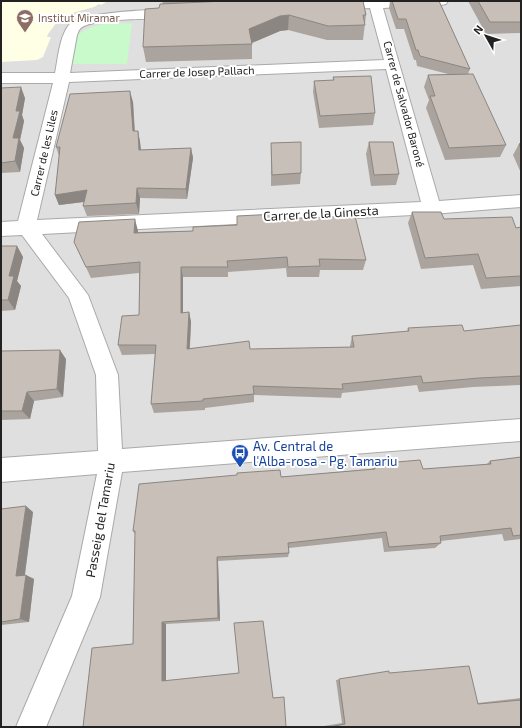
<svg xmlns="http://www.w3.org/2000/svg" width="522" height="728" font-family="'Exo 2',sans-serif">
	<rect width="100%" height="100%" fill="#f2efe9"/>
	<path fill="#e0dfdf" d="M1,1H521V727H1Z"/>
	<path fill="#ffffe5" d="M1,1H108L101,5L99,4L94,7L72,13L57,22L48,34L47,37H51L43,57L37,60L1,62Z"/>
	<path fill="#c8facc" d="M132,23L127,64H70L75,37C96,21 107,24 132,23Z"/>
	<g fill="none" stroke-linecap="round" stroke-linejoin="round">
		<defs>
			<path id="street" d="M356,1H448L446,4L441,5L383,8L439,201L521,195V207L432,214L42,234L88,295L118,375L122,449L521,419V441L122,472L100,597L46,727H16L72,596L97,474L1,482V458L98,451L96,375L69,298L22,235L1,236V222L18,221L53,83H1V73H55C58,59 59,39 68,26C79,11 156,10 176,9L181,10L183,13L181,16C160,21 92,16 80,29C78,31 78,33 77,35L70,73L384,60L370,8L334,10L329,9L327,6L329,3ZM386,69L421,202L37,220L69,82Z"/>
		</defs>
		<use href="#street" stroke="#a9a9a9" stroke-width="2"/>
		<use href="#street" fill="#fff" fill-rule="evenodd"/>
	</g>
	<path fill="#aba49e" d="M162,1H363L366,15L363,40H327L288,30L280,31L252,43V59L146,62L143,47L159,8L163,4Z
		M390,1H439L470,69L468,74L506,145L500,157L445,160L426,108L429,100L424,87L428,75L448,74L417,66L416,60H414L404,29H396L389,8Z
		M468,1H521V33L486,34Z
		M333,77L375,113L373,125L319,128L313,92L314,81L333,80Z
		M1,88L25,98L22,115L24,121L20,140L24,148L20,172L1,173Z
		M133,102L135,131H138L140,142L141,150L191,148L193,158L187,199L140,198L139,214L87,216L83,206L84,202L59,205L55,195L59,156L56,147Z
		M369,142L399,174L396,185L371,186L366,154Z
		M271,143L301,173L300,184L271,186Z
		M521,143V173L513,155L519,144Z
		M412,212L444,219L516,228L521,227V286L481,289L473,265L421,269L408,223Z
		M277,219L366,260L363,270H320L319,277H287L286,268L228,272V277H183V313L189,312L191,322L190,348L250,349L350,347V346L352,336L407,332L408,328L464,331L521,325V385L473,387L419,392L417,385L342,393L341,398L254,395V402L205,408V410L154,413L151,404L155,354L122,355L118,345L139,315V273L91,278L74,242L138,231V232L193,231Z
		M1,246H17L23,257L17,281L21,286L15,310L1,311Z
		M1,351L66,359L63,397L34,401L30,419L1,420Z
		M521,457V539L504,541L502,534L441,541V543L435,548L384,552L382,538L289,548V553L288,557L218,561L220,621L166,624V681L273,698L284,697L83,727L133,644L135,534L133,531L281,477L372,469L374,464L423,469L486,465L490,461Z
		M1,509L33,512L25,575L34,579L29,622L1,625Z
		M384,672L389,673L478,703L521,698V727H318L342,723L336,680Z"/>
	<path fill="#8b8681" d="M289,15L288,30L280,31L249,44V29L280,16Z
		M21,87L25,98L22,115L24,121L20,140L24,148L20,172L15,161L13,138L16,111Z
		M130,91L133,102L135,142L133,131Z
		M138,131L140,142L142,161L139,150Z
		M191,148L193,158L187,199L186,189Z
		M137,188L140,198L139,214L136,203Z
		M87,190L91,201L59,205L55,195Z
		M135,219L138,231L137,244L134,233Z
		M17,246L23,257L17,281L21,286L15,310L8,300L9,276Z
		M181,267L183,277V323L181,313Z
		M189,312L191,322L189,358L187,349Z
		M60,350L66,359L63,397L57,389Z
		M27,392L34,401L30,419L22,411Z
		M26,506L33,512L24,580L16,576Z
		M217,557L218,561L220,621L218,618Z
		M26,575L34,579L29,622L20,619Z
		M162,622L166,624V681H162Z"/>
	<path fill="#c7bfb8" stroke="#8b8681" d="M226,1H363L366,15H363L365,25L328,26L289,15L280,16L249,29L252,44L143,47L145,9L159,8L160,4Z
		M392,1H439L470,69L420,56L418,50H416L406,19H398Z
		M478,1H521V22H490Z
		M473,74L506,145L449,148L430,96H435L428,75Z
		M371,76L375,113L320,116L314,81L334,80L333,77Z
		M21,87L16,111H20L13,138H19L15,161L1,163V88Z
		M130,91L133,131H138L139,150L191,148L186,189L137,188L136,203L83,206L87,190L55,195L60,147H56L70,94Z
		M301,142V173L272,175L271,143Z
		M369,142H393L399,174L374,175Z
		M521,143V149L519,144Z
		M412,212H441L444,219L512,217L516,228L521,227V276L486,278L478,254L425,258Z
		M277,214V219L355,216L366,260L319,259L320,266L288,267L287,257L227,261L228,267H181V313L189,312L187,349L249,341L250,349L354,347L352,336L409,331L408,328L462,325L464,331L521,325V376L479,378L423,383L421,376L342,384L343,389L253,386L254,394L203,399V401L151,404L156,345H118L122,316L139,315L140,262L86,267L74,242L79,222L135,219L134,233L193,231V227L237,225V216Z
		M1,246H17L9,276H14L8,300H1Z
		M60,350L57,389L27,392L22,411H1V351Z
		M521,457V535L513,536L511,528L440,536L441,543L389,547L386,532L288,543L289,553L217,557L218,618L162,622V681L239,673L234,623L263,621L273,698L284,697L286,727H83L92,648L133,644L135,531H133L139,484L237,475V473L280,470L281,477L375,469L374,464L420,460L423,469L491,464L490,461Z
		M26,506L16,576L26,575L20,619L1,622V509Z
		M469,666L478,704L521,700V727H330L345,724L339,679L389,671V673Z"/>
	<defs>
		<symbol id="school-pin" viewBox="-11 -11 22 30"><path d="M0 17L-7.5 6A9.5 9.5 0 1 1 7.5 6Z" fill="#8d6e63" stroke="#fff"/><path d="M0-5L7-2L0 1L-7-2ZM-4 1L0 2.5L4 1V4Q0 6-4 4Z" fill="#fff"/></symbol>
		<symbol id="bus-pin" viewBox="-11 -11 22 30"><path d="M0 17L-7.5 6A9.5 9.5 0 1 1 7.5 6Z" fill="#1a4fb4" stroke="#fff"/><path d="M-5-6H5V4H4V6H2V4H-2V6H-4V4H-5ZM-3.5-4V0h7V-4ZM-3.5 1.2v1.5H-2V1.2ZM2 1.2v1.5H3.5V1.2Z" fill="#fff"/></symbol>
	</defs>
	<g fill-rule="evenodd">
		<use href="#school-pin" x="15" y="8" width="20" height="27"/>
		<use href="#bus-pin" x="230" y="443" width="20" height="27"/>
	</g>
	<g text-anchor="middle" stroke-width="4" stroke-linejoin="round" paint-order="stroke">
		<g font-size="11" fill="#785e54" stroke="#fff" text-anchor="start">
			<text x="38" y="22">Institut Miramar</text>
		</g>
		<g font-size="11" fill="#222" stroke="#fff">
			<text transform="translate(197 72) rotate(-2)" y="4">Carrer de Josep Pallach</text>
			<text transform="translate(404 104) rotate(75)" y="4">Carrer de Salvador Baroné</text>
			<text transform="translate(44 153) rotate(-77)" y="4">Carrer de les Liles</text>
		</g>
		<g font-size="13" fill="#222" stroke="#fff">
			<text transform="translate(321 213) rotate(-3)" y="5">Carrer de la Ginesta</text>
			<text transform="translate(100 520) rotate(-80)" y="5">Passeig del Tamariu</text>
		</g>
		<g font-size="13" fill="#164399" stroke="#fff" text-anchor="start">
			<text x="253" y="451">Av. Central de<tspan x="253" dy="15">l'Alba-rosa - Pg. Tamariu</tspan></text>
		</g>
	</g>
	<rect width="522" height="728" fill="none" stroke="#222222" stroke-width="4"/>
	<g transform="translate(486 36) rotate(309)" stroke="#ffffff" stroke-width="3" paint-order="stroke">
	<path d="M0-3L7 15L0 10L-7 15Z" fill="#222222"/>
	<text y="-6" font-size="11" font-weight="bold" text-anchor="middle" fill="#222222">N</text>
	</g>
</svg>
